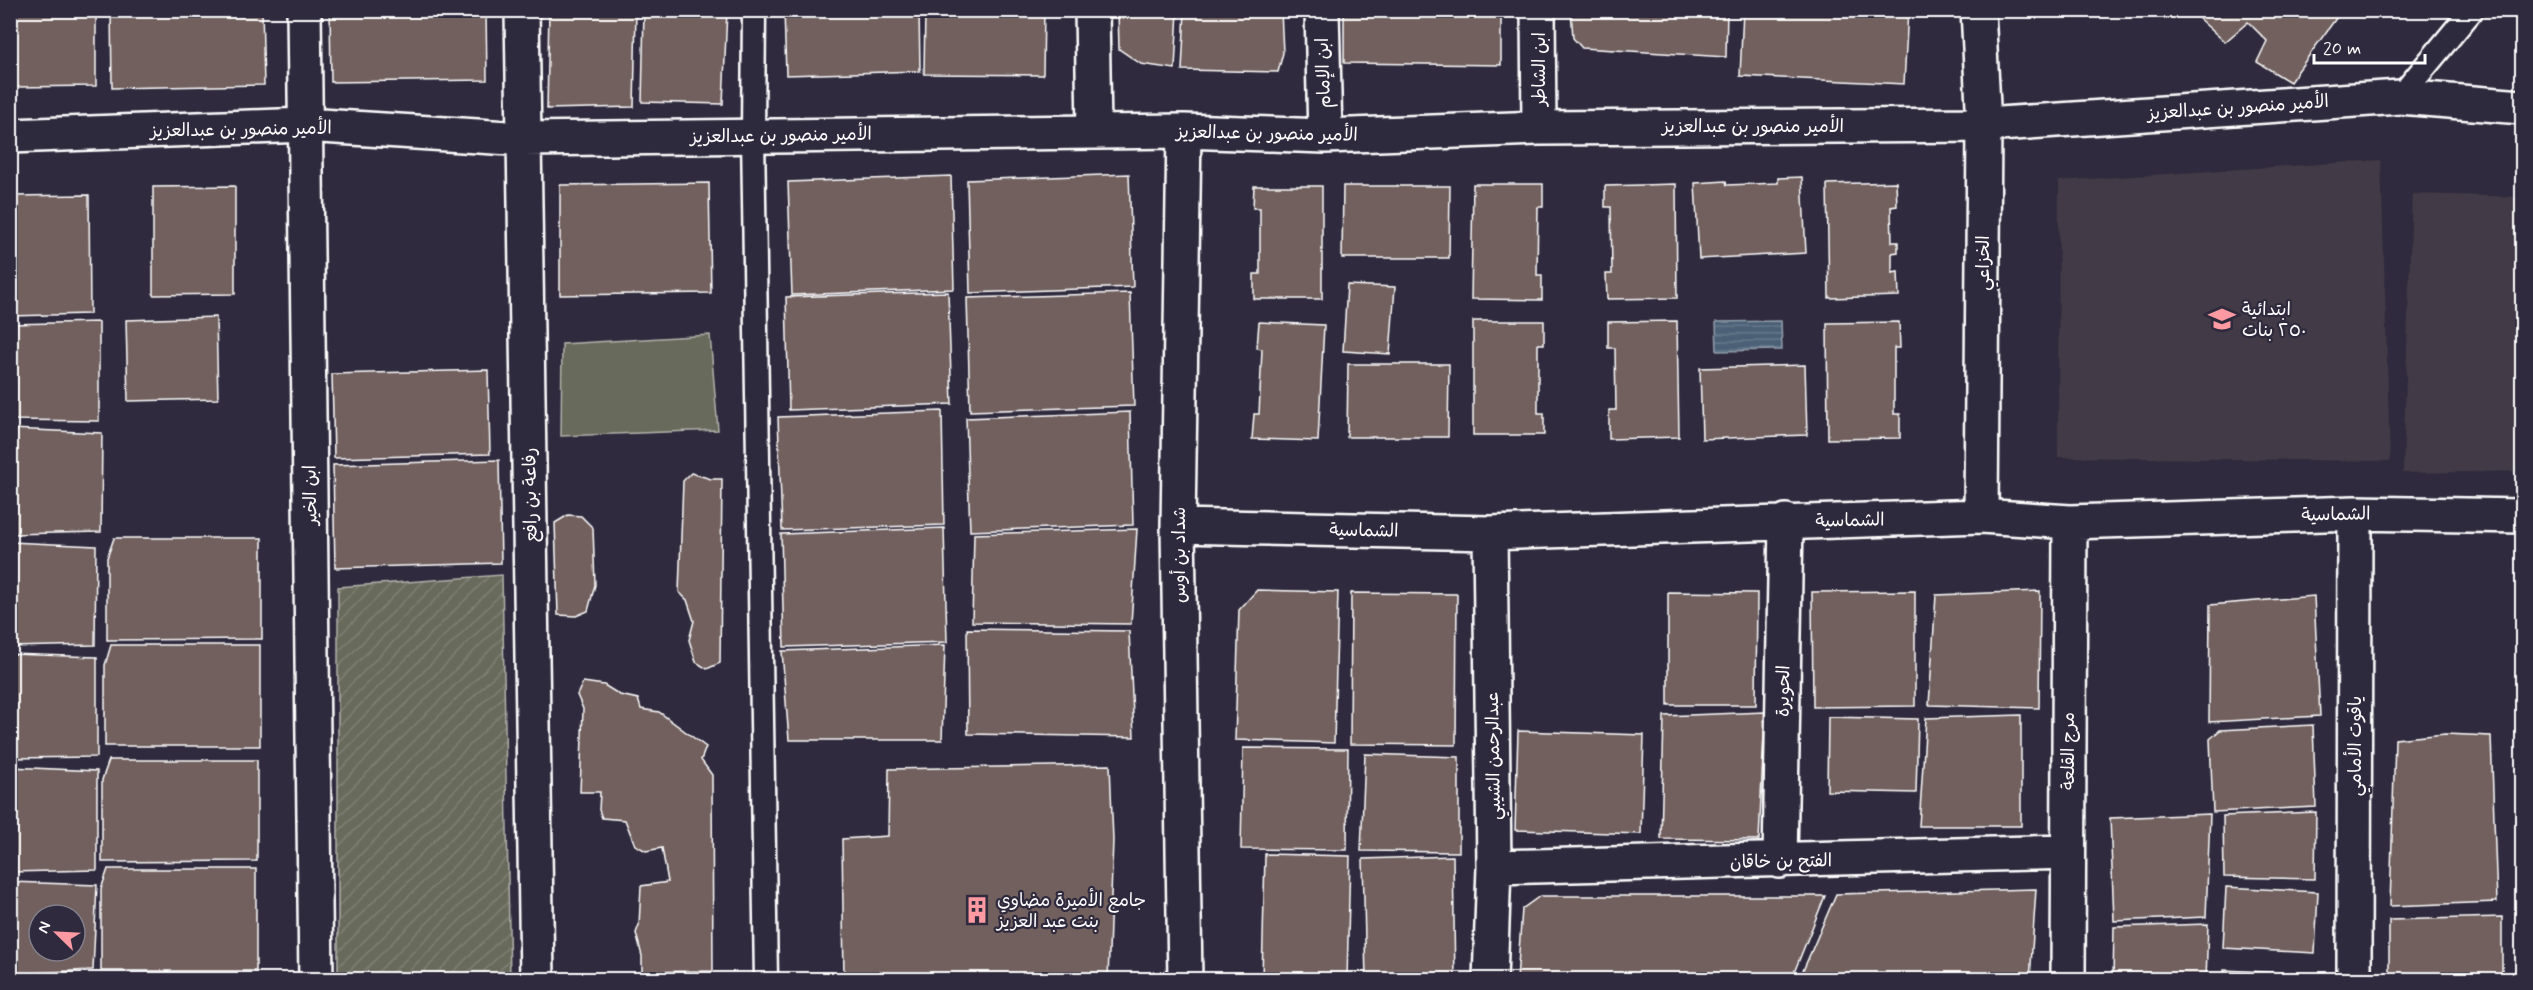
<svg xmlns="http://www.w3.org/2000/svg" width="2533" height="990" font-family="Mynerve,'Playpen Sans Arabic',sans-serif">
	<defs>
		<pattern id="garden-furrows" width="10" height="10" patternUnits="userSpaceOnUse" patternTransform="scale(1.5)"><rect width="10" height="10" fill="#686a5b"/><path d="M-1 1l2-2M0 10L10 0M9 11l2-2" fill="none" stroke="#7f8074"/></pattern>
		<pattern id="water-rules" width="6" height="5" patternUnits="userSpaceOnUse" patternTransform="scale(1.5)"><rect width="6" height="5" fill="#4b6176"/><path d="M0 2.5h6" fill="none" stroke="#66798b"/></pattern>
	</defs>
	<rect width="100%" height="100%" fill="#2f2a3d"/>
	<filter id="ink" filterUnits="userSpaceOnUse"><feTurbulence type="fractalNoise" baseFrequency=".0167" numOctaves="2"/><feDisplacementMap in="SourceGraphic" scale="12" xChannelSelector="R" yChannelSelector="G"/><feConvolveMatrix kernelMatrix="1 2 1 2 8 2 1 2 1" color-interpolation-filters="sRGB"/></filter>
	<g filter="url(#ink)">
		<path fill="#433a47" d="M2381,160L2390,461L2058,457L2059,181Z
			M2412,194L2522,197V471L2403,473Z"/>
		<path fill="#686a5b" stroke="#b4b4ad" stroke-width="1.5" d="M710,335L718,430L561,436L562,344Z"/>
		<path fill="url(#garden-furrows)" stroke="#b4b4ad" stroke-width="1.5" d="M502,575L510,979H338V587Z"/>
		<path fill="url(#water-rules)" stroke="#93a0ad" stroke-width="1.5" d="M1781,321L1782,350L1717,351L1716,322Z"/>
		<path fill="#72615f" stroke="#fff" stroke-width="1.5" fill-rule="evenodd" d="M15,10H96V86L16,87Z
			M111,10H262L264,85L112,88Z
			M330,10H486L487,80L331,82Z
			M549,10H636L634,107L547,109Z
			M644,10H727L723,104L642,102Z
			M784,10H919L920,71L786,75Z
			M925,10H1044L1043,75L924,74Z
			M1118,10H1178L1175,69L1141,64L1119,49Z
			M1185,10H1281L1283,53L1278,72L1182,70Z
			M1344,10H1501V65L1344,63Z
			M1571,10H1727L1726,57L1582,48L1573,38Z
			M1743,10H1908L1904,84L1740,76Z
			M2202,10H2342L2290,82L2257,62L2267,41L2248,22L2225,42L2197,17Z
			M1129,174L1133,287L970,293L967,180Z
			M951,176L954,289L792,295L788,182Z
			M1802,177L1806,253L1699,259L1695,183L1726,181L1727,185L1778,183V178Z
			M1896,182L1897,206L1891,207L1892,242H1898V252L1892,253V273L1898,272L1899,296L1829,298L1827,184Z
			M709,183L711,293L560,295V185Z
			M1473,184H1543V207H1538L1537,275H1542V300L1471,299Z
			M1676,184L1677,298L1607,299L1606,274H1612L1611,207H1605V186Z
			M235,186V294L153,295V187Z
			M1254,186H1322V299H1254V274H1260V208H1253Z
			M1343,186H1450L1449,258H1342Z
			M89,195L90,314L10,316V196Z
			M1347,285L1395,287L1390,354L1343,351Z
			M948,292L952,404L789,410L786,297Z
			M1130,293L1134,406L970,411L967,298Z
			M216,317L218,399L128,401L126,320Z
			M1473,321H1544V344H1538V413H1544V435H1473Z
			M1677,321L1679,437L1609,439V410H1616L1615,348H1608V322Z
			M99,322V421L10,420V324Z
			M1259,322L1324,325L1318,441L1252,439L1254,414H1259L1262,349L1257,348Z
			M1899,322L1900,348H1894V414H1900V438L1828,439L1827,323Z
			M1348,364H1449L1448,437H1347Z
			M1805,365L1807,435L1702,439L1700,368Z
			M488,370L490,454L334,458L332,374Z
			M942,411L944,525L782,530L778,417Z
			M1130,412L1133,525L970,531L966,418Z
			M10,429L102,433L101,532L10,534Z
			M499,460L501,563L335,568L333,465Z
			M691,473L711,479H722L720,663L707,669L696,662L689,640L694,621L687,600L679,592L683,481Z
			M568,515L581,516L593,528L595,585L588,611L576,616L558,615L555,523Z
			M944,528L947,642L784,647L781,534Z
			M1137,529L1131,624L972,622L974,534Z
			M114,538H262V639L107,640V558Z
			M10,542L96,546L95,645L10,647Z
			M1257,590L1338,592L1334,743L1235,740L1239,610Z
			M1915,591V706L1813,707L1812,592Z
			M2040,591L2039,708L1929,705L1936,595Z
			M1668,592L1757,593L1756,705H1668Z
			M1351,593L1457,594L1456,745L1350,744Z
			M2314,596L2320,716L2209,722L2210,605Z
			M967,629L1129,631L1134,737L968,734Z
			M111,645H260V746H105V665Z
			M945,645L942,740H789L782,651Z
			M10,654L97,657V757L10,758Z
			M583,682L604,685L620,695L638,699L641,709L659,712L706,747L701,760L712,775L713,971L642,972V956L636,933L639,925L641,886L668,882L662,848L646,851L635,845L625,820L602,818L599,810L600,792H580L583,709L577,695Z
			M1765,712L1759,840L1661,839L1664,716Z
			M2021,715V826H1919L1926,718Z
			M1828,717L1918,719L1916,793L1827,791Z
			M2313,725L2316,807L2213,812L2210,739L2220,730Z
			M1518,731L1644,735L1641,834L1515,830Z
			M2445,734L2491,736L2497,902L2390,906L2395,739Z
			M1243,748L1348,749L1347,850L1241,849Z
			M1365,754L1459,757V852L1361,851Z
			M109,760H257V861L102,862V780Z
			M1110,765L1113,840L1108,980H844L842,839L888,836L889,769Z
			M10,767L97,771V870L10,872Z
			M2316,812L2315,879L2224,877L2223,816Z
			M2210,814L2206,917L2114,921L2110,818Z
			M1265,854L1350,856L1347,980H1262Z
			M1453,856L1455,980H1366L1363,859Z
			M108,869H256V971H101V889Z
			M10,882L97,885L93,970L10,974ZM39,915H75V951H39Z
			M2226,887L2318,892L2315,953L2223,948Z
			M2036,889L2030,980H1799L1836,894Z
			M1540,896H1825L1791,980H1517L1522,909Z
			M2502,917V980H2389V920Z
			M2208,924L2206,980H2113L2114,927Z
			M2224,970L2308,974V980H2224Z
			M159,975V980H118V976Z
			M173,977H258V980H173Z"/>
		<g fill="none" stroke-linecap="round" stroke-linejoin="round">
			<defs>
				<path id="lane" d="M754,10L753,134L766,980
					M2400,97L2472,10"/>
				<path id="street" d="M304,10L316,980
					M522,10L537,980
					M1092,10L1094,131
					M1322,10L1325,136
					M1538,10L1539,128
					M1978,10L1984,125L1981,516
					M1184,131L1178,526L1185,980
					M10,136L305,125L524,139L1184,131L1325,136L1539,128L1984,125L2400,97L2522,107
					M1178,526L1490,533L1981,516L2070,522L2355,513L2522,516
					M1490,533L1494,867L1490,980
					M1780,861L1786,521
					M1494,867L2068,852
					M2068,980L2070,522
					M2354,980L2355,513"/>
			</defs>
			<use href="#lane" stroke="#fff" stroke-width="27"/>
			<use href="#street" stroke="#fff" stroke-width="38"/>
			<use href="#lane" stroke="#2f2a3d" stroke-width="22"/>
			<use href="#street" stroke="#2f2a3d" stroke-width="33"/>
		</g>
	</g>
	<defs>
		<symbol id="school-bare" viewBox="-9 -9 18 18"><path d="M0-5L7-2L0 1L-7-2ZM-4 1L0 2.5L4 1V4Q0 6-4 4Z" fill="#ff9aa2" stroke="#2f2a3d" stroke-width="2.5" paint-order="stroke"/></symbol>
		<symbol id="building-bare" viewBox="-9 -9 18 18"><path d="M-4-6H4V6H1V3H-1V6H-4ZM-2.5-4.3h1.7v1.8h-1.7ZM.8-4.3h1.7v1.8H.8ZM-2.5-1h1.7V.8h-1.7ZM.8-1h1.7V.8H.8Z" fill="#ff9aa2" stroke="#2f2a3d" stroke-width="2.5" paint-order="stroke"/></symbol>
	</defs>
	<g fill-rule="evenodd">
		<use href="#school-bare" x="2203" y="300" width="38" height="38"/>
		<use href="#building-bare" x="958" y="891" width="38" height="38"/>
	</g>
	<g text-anchor="middle" stroke-width="4.5" stroke-linejoin="round" paint-order="stroke">
		<g font-size="18" fill="#fff" stroke="#2f2a3d">
			<text transform="translate(1539 69) rotate(-90)" y="6">ابن الشاطر</text>
			<text transform="translate(1323 73) rotate(-92)" y="6">ابن الإمام</text>
			<text transform="translate(2238 107) rotate(-4)" y="6">الأمير منصور بن عبدالعزيز</text>
			<text x="1753" y="132">الأمير منصور بن عبدالعزيز</text>
			<text transform="translate(241 129) rotate(-1)" y="6">الأمير منصور بن عبدالعزيز</text>
			<text transform="translate(1267 133) rotate(1)" y="6">الأمير منصور بن عبدالعزيز</text>
			<text transform="translate(781 135) rotate(-1)" y="6">الأمير منصور بن عبدالعزيز</text>
			<text transform="translate(1983 263) rotate(-90)" y="6">الخزاعي</text>
			<text transform="translate(310 495) rotate(-91)" y="6">ابن الخير</text>
			<text transform="translate(530 495) rotate(-91)" y="6">رفاعة بن رافع</text>
			<text transform="translate(2336 514) rotate(-1)" y="6">الشماسية</text>
			<text transform="translate(1850 520) rotate(-1)" y="6">الشماسية</text>
			<text transform="translate(1364 530) rotate(1)" y="6">الشماسية</text>
			<text transform="translate(1179 555) rotate(-90)" y="6">شداد بن أوس</text>
			<text transform="translate(1783 691) rotate(-89)" y="6">الحويرة</text>
			<text transform="translate(2355 746) rotate(-90)" y="6">ياقوت الأمامي</text>
			<text transform="translate(2068 751) rotate(-90)" y="6">مرج القلعة</text>
			<text transform="translate(1493 756) rotate(-91)" y="6">عبدالرحمن الشيبي</text>
			<text transform="translate(1781 861) rotate(-1)" y="6">الفتح بن خاقان</text>
		</g>
		<g font-size="18" fill="#fff" stroke="#2f2a3d" text-anchor="start">
			<text x="2242" y="315">ابتدائية<tspan x="2242" dy="21">٢٥٠ بنات</tspan></text>
			<text x="997" y="906">جامع الأميرة مضاوي<tspan x="997" dy="21">بنت عبد العزيز</tspan></text>
		</g>
	</g>
	<rect width="2533" height="990" fill="none" stroke="#2f2a3d" stroke-width="36"/>
	<rect x="18" y="18" width="2497" height="954" fill="none" stroke="#fff" stroke-width="2" filter="url(#ink)"/>
	<g transform="translate(57 933) rotate(294)"><circle r="28" fill="#2f2a3d" stroke="#827f8b" stroke-width="1.5"/>
	<path d="M0-4.5L10 22L0 15L-10 22Z" fill="#ff9aa2"/>
	<text y="-9" font-size="16" font-weight="bold" text-anchor="middle" fill="#ffffff">N</text>
	</g>
	<path d="M2314 54v9h111v-9" fill="none" stroke="#ffffff" stroke-width="3"/>
	<text x="2323" y="54" font-size="18" fill="#ffffff" stroke="#2f2a3d" stroke-width="4.5" paint-order="stroke">20 m</text>
</svg>
